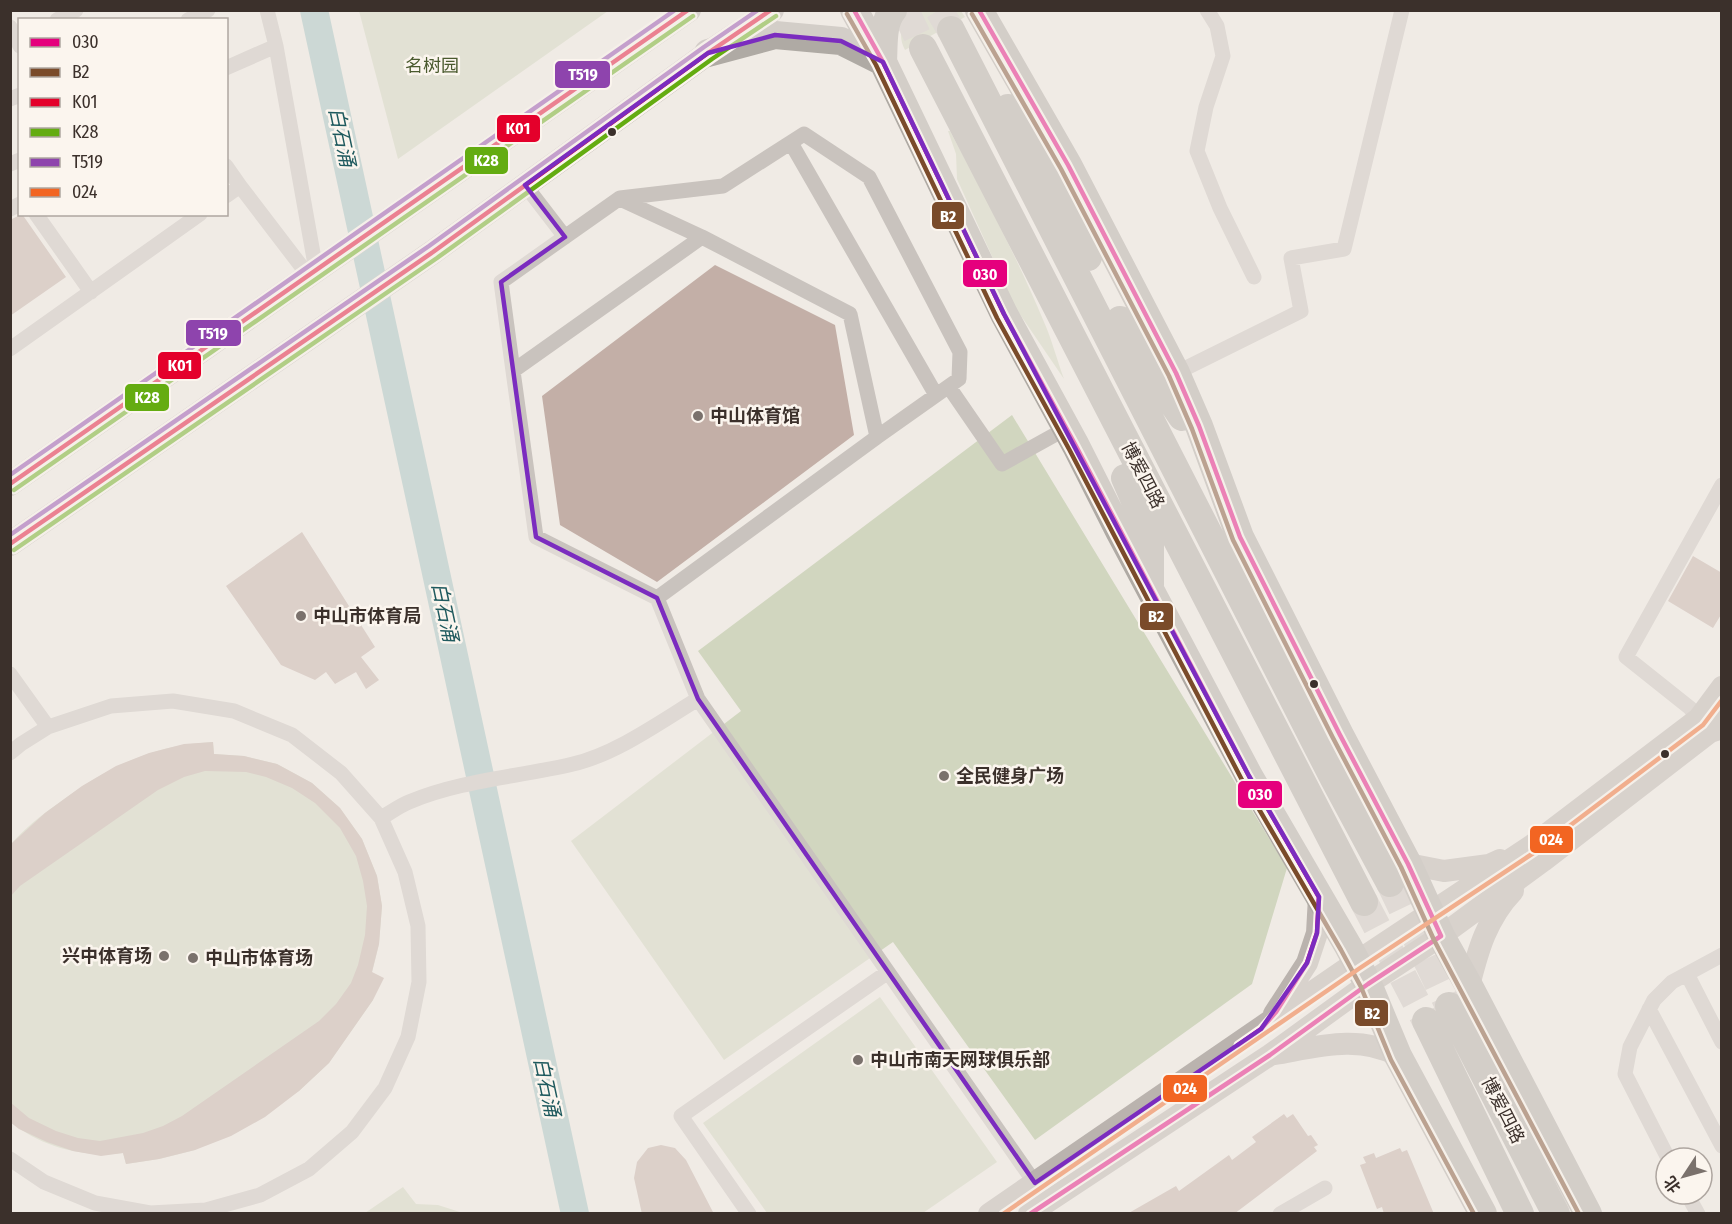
<svg xmlns="http://www.w3.org/2000/svg" width="1732" height="1224" font-family="'Fira Sans Condensed','Noto Sans SC',sans-serif">
	<rect width="100%" height="100%" fill="#f0ebe5"/>
	<path fill="#d1d6bf" d="M359,11V10L608,11L398,159Z
		M912,11H961L965,17L905,50C897,35 902,23 912,11Z
		M948,131H950C983,193 1017,257 1044,322C1052,340 1057,360 1064,379L1015,307L957,179L956,154Z
		M1012,415L1287,868L1252,984L1035,1140L893,942L724,1060L571,841L741,711L698,651Z
		M213,742L214,754L244,756L277,764L312,783L340,808L362,839L377,876L382,906L379,944L372,972L373,1000L329,1063L299,1091L195,1150L159,1159L126,1164L123,1153C84,1158 41,1147 11,1122L10,845C23,830 40,816 56,805C106,768 151,745 213,742Z
		M880,997L997,1162L923,1213H767L703,1123Z
		M403,1187L416,1204L438,1205L463,1213H365Z"/>
	<g fill="none" stroke-linecap="round" stroke-linejoin="round">
		<path stroke="#a1c2c1" stroke-width="28" d="M314,10L575,1214"/>
	</g>
	<path fill="#c3afa7" d="M22,214L66,277L10,316V220Z
		M715,265L835,325L854,435L657,582L560,525L542,396Z
		M302,532L375,647L361,657L379,680L366,689L356,672L335,684L326,672L315,680L281,665L226,586Z
		M1693,556L1722,573V613L1713,628L1668,601Z
		M213,742L214,754L244,756L277,764L312,783L340,808L362,839L377,876L382,906L379,944L372,972L384,978L373,1000L329,1063L299,1091L265,1117L231,1136L195,1150L159,1159L126,1164L123,1153L101,1156L73,1151L47,1142L19,1129L10,1122V1102L29,1118L56,1131L78,1138L100,1141L143,1133L163,1126L182,1116L319,1021L336,1004L351,983L358,965L365,935L367,906L363,881L356,856L340,828L315,803L292,788L266,777L246,772L205,771L184,777L158,790L20,886L10,897V845L45,813L82,786L116,766L149,753L184,744Z
		M1284,1114L1287,1118L1293,1114L1308,1136L1311,1135L1318,1145L1314,1147L1317,1151L1234,1214H1127L1176,1186L1179,1191L1229,1155L1232,1160L1256,1142L1252,1137Z
		M661,1145L675,1148L686,1160L714,1214H642L634,1178L637,1162L648,1148Z
		M1400,1148L1402,1152L1407,1150L1434,1214H1384L1382,1207L1377,1209L1360,1165L1366,1163L1363,1157L1374,1153L1376,1158Z"/>
	<g fill="none" stroke-linecap="round" stroke-linejoin="round">
		<path stroke="#ccc6c0" stroke-width="28" stroke-dasharray="28 14" stroke-linecap="butt" d="M905,10L923,48
			M939,10L951,30
			M1390,883L1449,1006
			M1364,902L1426,1021"/>
		<path stroke="#c9c3be" stroke-width="15" d="M267,10L276,46L316,270
			M1207,10L1217,26L1223,56L1206,107L1197,151L1220,208L1254,277
			M57,20L76,10
			M188,20L208,10
			M10,27L20,46
			M226,68L276,46
			M10,99L20,95
			M791,143L936,395
			M10,164L20,160
			M226,166L240,186
			M525,185L565,237
			M226,196L240,186L308,275
			M620,199L702,237
			M10,209L20,204
			M36,214L91,292
			M10,349L200,214
			M513,371L501,282L620,198L723,186L804,134L869,177L960,352L959,379L877,437
			M1176,373L1301,311L1291,258L1344,249L1402,10
			M949,387L1002,464L1067,428
			M657,598L877,437L850,314L702,237L513,371L536,537L657,598L698,699
			M10,674L48,727
			M1703,724L1690,708L1626,657L1722,485
			M10,753L21,744L48,727L111,706L173,701L234,711L292,735L341,773L381,818L405,872L418,926L419,982L408,1037L385,1088L352,1132L309,1169L260,1195L206,1210L150,1213L95,1203L44,1182L10,1159
			M381,818C390,813 399,806 409,802C461,780 519,777 573,764C616,754 660,722 698,699L1039,1189
			M1687,974L1722,1042
			M1649,1009L1722,1146
			M1668,1158L1625,1074L1630,1047L1654,1000L1672,982L1722,955
			M1687,1194L1698,1214
			M749,1214L681,1116L888,972
			M1280,1214L1325,1188"/>
		<path stroke="#bab3ae" stroke-width="22" d="M1699,718L1722,687
			M1408,864L1444,871L1489,865L1500,860
			M1469,986C1478,950 1487,918 1513,891
			M1274,1014L1307,963L1317,933L1319,897
			M1275,1054C1316,1047 1360,1034 1398,1056
			M989,1214L1356,962L1531,846L1698,719L1722,709
			M1029,1214L1270,1055L1368,984L1441,936L1543,861L1710,732L1722,728"/>
		<path stroke="#b8b1ad" stroke-width="24" d="M10,484L689,10
			M10,544L433,252L708,53L772,10"/>
		<path stroke="#afaaa4" stroke-width="28" d="M854,10L883,62L1004,314L1076,446L1119,531L1249,776L1348,946L1368,984L1398,1056L1483,1214
			M979,10L1068,165L1176,373L1199,426L1240,537L1340,735L1408,864L1441,936L1469,986L1588,1214
			M951,30L1334,779L1390,883
			M923,48L1364,902
			M708,53L775,35L841,41L883,62C884,45 882,23 893,10
			M1008,108C1042,147 1066,211 1088,257
			M1120,320L1129,339L1182,417
			M1125,478L1150,535V585
			M1449,1006L1556,1214
			M1426,1021L1520,1214"/>
		<defs>
			<path id="bus-1" d="M854,10L883,62L1004,314L1076,446L1249,776L1319,897L1317,933L1307,963L1276,1012L1261,1029L1238,1045
				M979,10L1068,165L1176,373L1199,426L1240,537L1340,735L1408,864L1441,936L1368,984L1270,1055L1030,1214"/>
			<path id="bus-2" d="M847,14L876,65L997,318L1069,449L1242,780L1341,950L1361,987L1391,1060L1474,1214
				M972,14L1061,169L1169,376L1192,429L1233,540L1333,738L1401,867L1434,940L1579,1214"/>
			<path id="bus-3" d="M10,484L688,10
				M10,544L433,252L708,53L771,10"/>
			<path id="bus-4" d="M14,490L693,16
				M14,550L437,258L712,59L776,16"/>
			<path id="bus-5" d="M10,475L675,10
				M10,535L429,246L704,47L758,10"/>
			<path id="bus-6" d="M1003,1214L1360,968L1535,852L1703,725L1722,700"/>
		</defs>
		<use href="#bus-1" stroke="#fbf5ee" stroke-width="9"/>
		<use href="#bus-2" stroke="#fbf5ee" stroke-width="9"/>
		<use href="#bus-3" stroke="#fbf5ee" stroke-width="9"/>
		<use href="#bus-4" stroke="#fbf5ee" stroke-width="9"/>
		<use href="#bus-5" stroke="#fbf5ee" stroke-width="9"/>
		<use href="#bus-6" stroke="#fbf5ee" stroke-width="9"/>
		<use href="#bus-1" stroke="#e5007d" stroke-width="4.5"/>
		<use href="#bus-2" stroke="#7a4b2a" stroke-width="4.5"/>
		<use href="#bus-3" stroke="#e4002b" stroke-width="4.5"/>
		<use href="#bus-4" stroke="#64ac11" stroke-width="4.5"/>
		<use href="#bus-5" stroke="#8e44ad" stroke-width="4.5"/>
		<use href="#bus-6" stroke="#f26522" stroke-width="4.5"/>
	</g>
	<path d="M0 0H1732V1224H0ZM775,35L841,41L883,62L1004,314L1249,776L1319,897L1317,933L1307,963L1261,1029L1035,1183L698,699L657,598L536,537L501,282L565,237L525,185L708,53Z" fill="#f0ebe5" fill-opacity=".55" fill-rule="evenodd"/>
	<path fill="none" stroke="#7b2cbf" stroke-width="4.5" stroke-linejoin="round" d="M775,35L841,41L883,62L1004,314L1249,776L1319,897L1317,933L1307,963L1261,1029L1035,1183L698,699L657,598L536,537L501,282L565,237L525,185L708,53Z"/>
	<g fill="#3b302b" stroke="#fbf5ee" stroke-width="2">
		<circle cx="612" cy="132" r="5"/>
		<circle cx="1314" cy="684" r="5"/>
		<circle cx="1665" cy="754" r="5"/>
	</g>
	<g fill="#7a716c" stroke="#fbf5ee" stroke-width="2">
		<circle cx="698" cy="416" r="6"/>
		<circle cx="301" cy="616" r="6"/>
		<circle cx="944" cy="776" r="6"/>
		<circle cx="164" cy="956" r="6"/>
		<circle cx="193" cy="958" r="6"/>
		<circle cx="858" cy="1060" r="6"/>
	</g>
	<g text-anchor="middle" stroke-width="5" stroke-linejoin="round" paint-order="stroke">
		<g font-size="18" fill="#4a5a2e" stroke="#fbf5ee">
			<text x="432" y="72">名树园</text>
		</g>
		<g font-size="18" font-weight="bold" fill="#3b302b" stroke="#fbf5ee" text-anchor="start">
			<text x="710" y="422">中山体育馆</text>
			<text x="313" y="622">中山市体育局</text>
			<text x="956" y="782">全民健身广场</text>
			<text x="152" y="962" text-anchor="end">兴中体育场</text>
			<text x="205" y="964">中山市体育场</text>
			<text x="870" y="1066">中山市南天网球俱乐部</text>
		</g>
		<g font-size="18" fill="#3b302b" stroke="#fbf5ee">
			<text transform="translate(1143 475) rotate(63)" y="6">博爱四路</text>
			<text transform="translate(1503 1110) rotate(63)" y="6">博爱四路</text>
		</g>
		<g font-size="20" font-style="italic" fill="#1f5a5e" stroke="#fbf5ee">
			<text transform="translate(342 137) rotate(78)" y="7">白石涌</text>
			<text transform="translate(445 612) rotate(78)" y="7">白石涌</text>
			<text transform="translate(547 1087) rotate(78)" y="7">白石涌</text>
		</g>
	</g>
	<g stroke="#fbf5ee" stroke-width="2">
		<rect x="554" y="60" width="57" height="29" rx="6" fill="#8e44ad"/>
		<rect x="496" y="114" width="45" height="29" rx="6" fill="#e4002b"/>
		<rect x="464" y="146" width="45" height="29" rx="6" fill="#64ac11"/>
		<rect x="931" y="201" width="34" height="29" rx="6" fill="#7a4b2a"/>
		<rect x="962" y="259" width="46" height="29" rx="6" fill="#e5007d"/>
		<rect x="185" y="319" width="57" height="28" rx="6" fill="#8e44ad"/>
		<rect x="157" y="351" width="45" height="29" rx="6" fill="#e4002b"/>
		<rect x="124" y="383" width="46" height="29" rx="6" fill="#64ac11"/>
		<rect x="1139" y="602" width="35" height="29" rx="6" fill="#7a4b2a"/>
		<rect x="1237" y="780" width="46" height="29" rx="6" fill="#e5007d"/>
		<rect x="1529" y="825" width="45" height="29" rx="6" fill="#f26522"/>
		<rect x="1354" y="999" width="35" height="28" rx="6" fill="#7a4b2a"/>
		<rect x="1162" y="1074" width="46" height="29" rx="6" fill="#f26522"/>
	</g>
	<g font-size="16" text-anchor="middle" font-weight="bold" fill="#fff">
		<text x="583" y="80">T519</text>
		<text x="518" y="134">K01</text>
		<text x="486" y="166">K28</text>
		<text x="948" y="222">B2</text>
		<text x="985" y="280">030</text>
		<text x="213" y="339">T519</text>
		<text x="180" y="371">K01</text>
		<text x="147" y="403">K28</text>
		<text x="1156" y="622">B2</text>
		<text x="1260" y="800">030</text>
		<text x="1551" y="845">024</text>
		<text x="1372" y="1019">B2</text>
		<text x="1185" y="1094">024</text>
	</g>
	<rect width="1732" height="1224" fill="none" stroke="#3b302b" stroke-width="24"/>
	<rect x="18" y="18" width="210" height="198" fill="#fbf5ee" stroke="#aea6a0" stroke-width="1.5"/>
	<rect x="30" y="38" width="30" height="9" fill="#e5007d" stroke="#aea6a0" stroke-width="1.5"/>
	<text x="72" y="48" font-size="18" fill="#3b302b">030</text>
	<rect x="30" y="68" width="30" height="9" fill="#7a4b2a" stroke="#aea6a0" stroke-width="1.5"/>
	<text x="72" y="78" font-size="18" fill="#3b302b">B2</text>
	<rect x="30" y="98" width="30" height="9" fill="#e4002b" stroke="#aea6a0" stroke-width="1.5"/>
	<text x="72" y="108" font-size="18" fill="#3b302b">K01</text>
	<rect x="30" y="128" width="30" height="9" fill="#64ac11" stroke="#aea6a0" stroke-width="1.5"/>
	<text x="72" y="138" font-size="18" fill="#3b302b">K28</text>
	<rect x="30" y="158" width="30" height="9" fill="#8e44ad" stroke="#aea6a0" stroke-width="1.5"/>
	<text x="72" y="168" font-size="18" fill="#3b302b">T519</text>
	<rect x="30" y="188" width="30" height="9" fill="#f26522" stroke="#aea6a0" stroke-width="1.5"/>
	<text x="72" y="198" font-size="18" fill="#3b302b">024</text>
	<g transform="translate(1684 1176) rotate(234)"><circle r="28" fill="#fbf5ee" stroke="#aea6a0" stroke-width="1.5"/>
	<path d="M0-4.5L10 22L0 15L-10 22Z" fill="#7a716c"/>
	<text y="-9" font-size="16" font-weight="bold" text-anchor="middle" fill="#3b302b">北</text>
	</g>
</svg>
